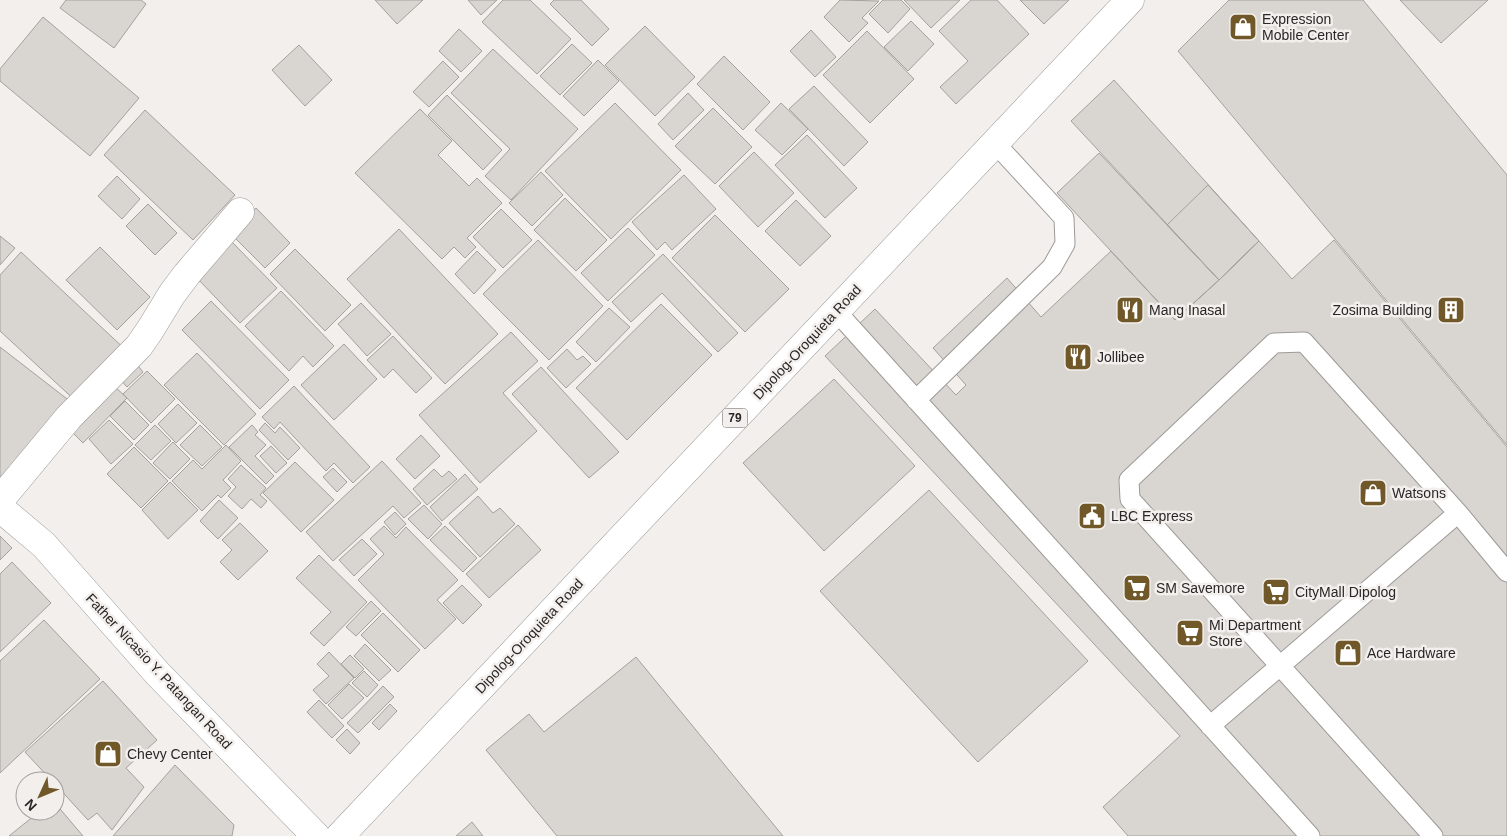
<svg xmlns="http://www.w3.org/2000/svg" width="1507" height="836" font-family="Arial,sans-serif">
	<rect width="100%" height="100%" fill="#f3efec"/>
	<path fill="#d9d5d1" stroke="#a4a09d" d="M66,0H141L146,4L114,48L60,8Z
		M375,0H423L397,24Z
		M468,0H497L481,15Z
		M503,0H530L571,39L537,74L482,22Z
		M554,0H581L609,29L592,46L550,4Z
		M840,0L879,1L862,18L868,23L849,42L824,17Z
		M883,0H901L910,9L888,33L869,14Z
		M904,0H960L931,28Z
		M971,0H997L1029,34L956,104L940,87L968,61L939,31Z
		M1020,0H1069L1044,24Z
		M1229,0H1363L1507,175V445L1178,51Z
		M1400,0H1488L1441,43Z
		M43,17L139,98L90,156L0,81V69Z
		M911,21L934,44L908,71L884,47Z
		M645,26L695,77L655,116L605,65Z
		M459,29L482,51L461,72L439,51Z
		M811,30L836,57L815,77L790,51Z
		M867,31L914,79L870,123L823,75Z
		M572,44L592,63L560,95L540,76Z
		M299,45L332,80L305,106L272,70Z
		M493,49L578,129L511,200L485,176L510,149L451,93Z
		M724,56L770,102L743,130L697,84Z
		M598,60L619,81L584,116L563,96Z
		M443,61L459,77L429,107L413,92Z
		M1114,80L1259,241L1219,280L1071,121Z
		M814,86L868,142L844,166L789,109Z
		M688,93L704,110L673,140L658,124Z
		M447,95L502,150L483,170L428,115Z
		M615,103L681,170L611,239L545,171Z
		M781,103L808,129L782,155L755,130Z
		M713,108L752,147L715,184L675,146Z
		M420,109L452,141L438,155L469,186L477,178L502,203L467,238L476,247L465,258L454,247L442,259L355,173Z
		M145,110L235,195L193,240L104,155Z
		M807,135L857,188L825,218L775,165Z
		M754,152L794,193L758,227L719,186Z
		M1099,153L1219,280L1175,320L1057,193Z
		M541,172L563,195L532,226L509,203Z
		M684,175L716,209L672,250L665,242L657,250L632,222Z
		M117,176L140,199L122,219L98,196Z
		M1208,185L1259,241L1219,280L1167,225Z
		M565,198L607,240L576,271L534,230Z
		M796,200L831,236L800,266L765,231Z
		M148,204L177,233L155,255L126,226Z
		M256,208L290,243L265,268L230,233Z
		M501,209L532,240L503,268L473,237Z
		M715,215L789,289L745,332L672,258Z
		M628,228L655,255L608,301L581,273Z
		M399,229L498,334L445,384L347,279Z
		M0,236L15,248L0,265Z
		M538,240L603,306L549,360L483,294Z
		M1334,240L1507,447V836H1128L1103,807L1180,736L825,356L875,309L956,395L966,385L933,348L1007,278L1041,317L1111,251L1175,320L1219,280L1259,241L1292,279Z
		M232,242L277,288L240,323L196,277Z
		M100,247L150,297L117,330L66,280Z
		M295,249L351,305L325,331L270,274Z
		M477,251L496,270L474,294L455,274Z
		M21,252L128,352L79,404L0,331V275Z
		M663,254L738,333L718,352L662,293L631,322L612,302Z
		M281,291L334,346L313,367L303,356L289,371L245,326Z
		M211,301L289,380L260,409L182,330Z
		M361,303L391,334L367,356L338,324Z
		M661,304L712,355L627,440L576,388Z
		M609,308L630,327L596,362L576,342Z
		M511,332L538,361L503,393L537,431L480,483L419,415Z
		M393,336L432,378L416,393L393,369L384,378L367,360Z
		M344,344L377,379L334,420L301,385Z
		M0,347L71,402L7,483L0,477Z
		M567,349L577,360L583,356L591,364L566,388L547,368Z
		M197,353L256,414L224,445L164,385Z
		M135,362L143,372L127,387L118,377Z
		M541,367L619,452L589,478L512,394Z
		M147,371L175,399L151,423L123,394Z
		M834,379L915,466L824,551L743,463Z
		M111,383L127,398L83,443L68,428Z
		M294,386L370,467L353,483L334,463L326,471L280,422L274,429L262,417Z
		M125,401L149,425L134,440L110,416Z
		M178,404L197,423L176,443L158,424Z
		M109,420L133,444L111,464L89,439Z
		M265,423L275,433L280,427L300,448L288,460L259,430Z
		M155,425L171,441L151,460L135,445Z
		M200,425L222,447L202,466L180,445Z
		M252,425L258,432L255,435L266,445L255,456L274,476L266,484L229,447Z
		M421,435L440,456L415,479L396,459Z
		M173,442L190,459L170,479L153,463Z
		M226,445L241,461L223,480L231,488L221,498L218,495L202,511L172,481L193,460L202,469Z
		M271,446L287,463L276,473L260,456Z
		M134,447L168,481L141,508L107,474Z
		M382,461L421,503L404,518L393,506L333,561L306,532Z
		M295,462L334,500L301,532L263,493Z
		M241,465L266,488L260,495L267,501L261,508L251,499L242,509L228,496L236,487L228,479Z
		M333,468L347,482L337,492L323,477Z
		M434,469L442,477L449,471L457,479L427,505L413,489Z
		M465,474L478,489L442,521L430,507Z
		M170,482L198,510L168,539L142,510Z
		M929,490L1088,661L978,762L820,591Z
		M478,496L493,513L500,508L515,524L480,557L449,523Z
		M219,500L238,518L218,539L200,521Z
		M424,505L442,524L428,539L408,519Z
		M395,512L406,524L395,535L384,522Z
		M240,523L268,551L238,580L220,562L232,550L222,540Z
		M518,525L541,550L489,598L466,574Z
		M384,526L396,538L406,527L458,580L437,600L456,619L425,649L358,580L384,554L370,539Z
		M445,526L477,558L463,572L430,540Z
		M0,536L12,548L0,560Z
		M362,539L377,554L354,576L339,560Z
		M319,555L367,602L324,646L310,633L331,612L296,578Z
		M12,562L51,603L0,652V574Z
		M462,585L482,605L463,624L443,603Z
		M371,601L381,611L356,636L346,627Z
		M383,613L420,650L398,672L361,635Z
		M44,620L100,679L0,773V661Z
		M365,644L391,670L379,681L354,656Z
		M329,652L354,678L326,704L313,690L329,676L317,664Z
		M350,655L364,669L355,678L341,664Z
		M636,657L783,836H557L486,750L529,714L544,732Z
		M364,671L378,685L367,697L352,683Z
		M103,681L157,740L126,768L144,787L112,830L97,813L88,820L55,784V781H52L25,752Z
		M349,684L364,698L342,719L328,705Z
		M383,686L394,697L358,733L347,723Z
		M319,700L344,726L332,738L307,712Z
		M390,704L397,711L379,730L372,723Z
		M347,729L360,743L350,754L336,740Z
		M175,765L234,825L232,836H113Z
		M55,803L83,836H9L40,811H55Z
		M472,822L483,836H456Z"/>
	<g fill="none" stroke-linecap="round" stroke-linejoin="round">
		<defs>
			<path id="lane" d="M836,311L1310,836
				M916,400L1052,267L1065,244L1064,218L995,143
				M1210,726L1458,513L1507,572
				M1433,836L1130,499L1129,480L1274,343L1304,342L1458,513"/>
			<path id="street" d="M0,500L69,417L139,346L150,330L172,294L187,274L240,212
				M0,508L44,545L158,674L316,836"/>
			<path id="primary" d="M340,836L1130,0"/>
		</defs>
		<use href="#lane" stroke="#9d9a97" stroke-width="21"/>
		<use href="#street" stroke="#9d9a97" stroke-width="29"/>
		<use href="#primary" stroke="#9d9a97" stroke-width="29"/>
		<use href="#lane" stroke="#fff" stroke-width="19"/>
		<use href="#street" stroke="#fff" stroke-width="28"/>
		<use href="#primary" stroke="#fff" stroke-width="28"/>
	</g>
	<defs>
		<symbol id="shop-square" viewBox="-11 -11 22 22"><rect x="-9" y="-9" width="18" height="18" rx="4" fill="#705829" stroke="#f3efec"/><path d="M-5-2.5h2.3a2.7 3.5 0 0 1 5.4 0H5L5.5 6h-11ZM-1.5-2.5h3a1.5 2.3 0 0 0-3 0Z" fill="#fff"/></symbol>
		<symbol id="restaurant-square" viewBox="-11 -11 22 22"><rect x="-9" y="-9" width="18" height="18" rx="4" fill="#705829" stroke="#f3efec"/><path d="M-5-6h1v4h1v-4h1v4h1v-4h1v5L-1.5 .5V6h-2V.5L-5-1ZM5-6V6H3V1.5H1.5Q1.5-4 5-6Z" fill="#fff"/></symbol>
		<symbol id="building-square" viewBox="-11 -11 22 22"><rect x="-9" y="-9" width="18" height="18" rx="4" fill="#705829" stroke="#f3efec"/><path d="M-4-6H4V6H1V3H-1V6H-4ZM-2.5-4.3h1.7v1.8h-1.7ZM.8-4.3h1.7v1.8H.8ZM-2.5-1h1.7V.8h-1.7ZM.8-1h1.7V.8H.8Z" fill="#fff"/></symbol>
		<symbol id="civic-square" viewBox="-11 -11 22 22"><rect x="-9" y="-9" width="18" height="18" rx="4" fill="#705829" stroke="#f3efec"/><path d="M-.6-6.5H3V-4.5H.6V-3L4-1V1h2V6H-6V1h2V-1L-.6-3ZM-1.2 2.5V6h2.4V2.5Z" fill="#fff"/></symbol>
		<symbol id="supermarket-square" viewBox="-11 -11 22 22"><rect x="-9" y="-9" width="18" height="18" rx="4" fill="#705829" stroke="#f3efec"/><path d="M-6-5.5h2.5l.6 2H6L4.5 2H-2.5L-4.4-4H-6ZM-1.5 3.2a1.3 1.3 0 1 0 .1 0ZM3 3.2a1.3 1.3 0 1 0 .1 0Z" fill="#fff"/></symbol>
	</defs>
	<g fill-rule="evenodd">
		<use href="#shop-square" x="1227" y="11" width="32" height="32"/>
		<use href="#restaurant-square" x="1114" y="294" width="32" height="32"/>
		<use href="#building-square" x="1435" y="294" width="32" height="32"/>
		<use href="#restaurant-square" x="1062" y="341" width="32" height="32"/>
		<use href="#shop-square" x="1357" y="477" width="32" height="32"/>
		<use href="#civic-square" x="1076" y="500" width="32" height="32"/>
		<use href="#supermarket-square" x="1121" y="572" width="32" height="32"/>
		<use href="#supermarket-square" x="1260" y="576" width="32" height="32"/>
		<use href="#supermarket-square" x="1174" y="617" width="32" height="32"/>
		<use href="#shop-square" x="1332" y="637" width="32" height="32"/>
		<use href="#shop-square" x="92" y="738" width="32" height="32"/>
	</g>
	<g text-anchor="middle" stroke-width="5" stroke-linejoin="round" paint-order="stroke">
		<rect fill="#f3efec" stroke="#666361" stroke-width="1" x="722.5" y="408.5" width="25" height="19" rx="4"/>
		<g font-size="12" font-weight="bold" fill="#292726">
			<text x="735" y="422">79</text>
		</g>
		<g font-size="14" fill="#292726" stroke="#f3efec" text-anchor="start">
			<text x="1262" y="24">Expression<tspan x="1262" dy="16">Mobile Center</tspan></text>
			<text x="1149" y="315">Mang Inasal</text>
			<text x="1432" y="315" text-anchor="end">Zosima Building</text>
			<text x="1097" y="362">Jollibee</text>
			<text x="1392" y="498">Watsons</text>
			<text x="1111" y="521">LBC Express</text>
			<text x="1156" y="593">SM Savemore</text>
			<text x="1295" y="597">CityMall Dipolog</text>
			<text x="1209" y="630">Mi Department<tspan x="1209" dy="16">Store</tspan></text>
			<text x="1367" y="658">Ace Hardware</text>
			<text x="127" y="759">Chevy Center</text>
		</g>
		<g font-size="14" fill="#292726" stroke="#f3efec">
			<text transform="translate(807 342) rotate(-47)" y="5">Dipolog-Oroquieta Road</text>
			<text transform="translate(529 636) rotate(-47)" y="5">Dipolog-Oroquieta Road</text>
			<text transform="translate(159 671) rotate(47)" y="5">Father Nicasio Y. Patangan Road</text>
		</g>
	</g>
	<g transform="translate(40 796) rotate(226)"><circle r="24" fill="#f3efec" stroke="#a29f9d"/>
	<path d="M0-4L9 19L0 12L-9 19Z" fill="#705829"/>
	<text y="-8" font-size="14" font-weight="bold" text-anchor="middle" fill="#292726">N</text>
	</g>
</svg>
